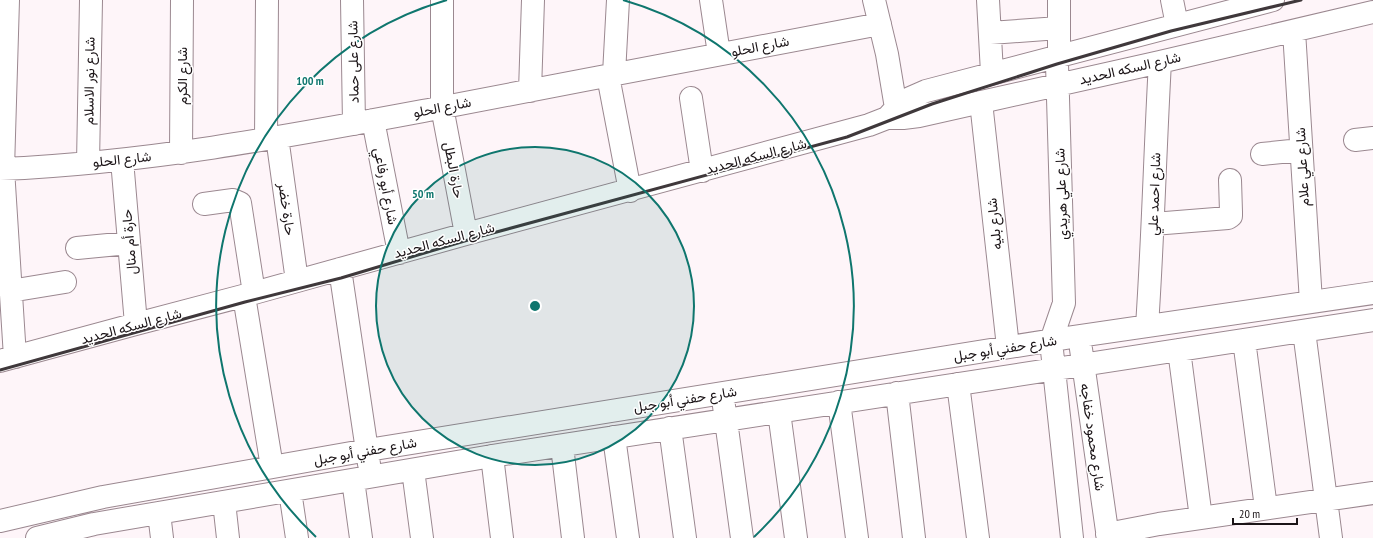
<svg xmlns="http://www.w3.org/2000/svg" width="1373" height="538" font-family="'PT Sans Narrow',Vazirmatn,sans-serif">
	<rect width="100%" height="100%" fill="#fef5f9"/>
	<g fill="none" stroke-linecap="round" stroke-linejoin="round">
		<defs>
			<path id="minor" d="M8,0L3,169L15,357
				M352,0L354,124
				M442,0V107L466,234
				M711,0L719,54
				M874,0L887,54L896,108
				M988,0L992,73
				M1059,0V55L1057,64L1064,303L1051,341L1072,538
				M1172,0L1177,25
				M1294,31L1311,302
				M990,33L1059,28
				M614,74L618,0
				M608,76L630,191
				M530,91L533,0
				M691,98L702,171
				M981,102L1008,347
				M887,118H903L919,116L1160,62L1373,12
				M373,120L399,253
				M277,137L297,281
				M266,139L267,0
				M1355,140L1373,138
				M181,153L182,0
				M1262,154L1301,150
				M122,160L136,324
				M88,163L91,0
				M0,169C148,163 294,135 439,108C586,80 733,51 880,24
				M204,204L233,200L240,203L254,293
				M1153,224L1228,218L1231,216V212L1230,180
				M77,248L129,243
				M340,269L369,464
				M10,291L65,282
				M244,296L272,467
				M1147,326C1153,238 1155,150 1160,62
				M1304,331L1331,538
				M1244,340L1266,508
				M1081,349L1108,538
				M1179,350L1201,518
				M0,361L136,324L254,293L466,234L869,125L887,118L896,108L910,98L926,91L1273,0
				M958,384L978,538
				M897,393L914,538
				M839,402L857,538
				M724,406L742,538
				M779,412L796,538
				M670,428L685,538
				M614,437L628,538
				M562,446L573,538
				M492,456L502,538
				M413,470L422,538
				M353,480L361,538
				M290,491L297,538
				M224,502L228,538
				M159,513L162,538
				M0,521L103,497L368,450L1066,338L1373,293
				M1107,534L1159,524L1373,493
				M37,538L94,524L492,456L1373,320"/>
		</defs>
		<use href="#minor" stroke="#9b8890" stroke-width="24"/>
		<use href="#minor" stroke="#fff" stroke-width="22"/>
		<path stroke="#3f383b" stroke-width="3" d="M0,370L245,302L341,278L478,237L847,137L932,104L1057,64L1171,31L1301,0"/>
	</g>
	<circle cx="535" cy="306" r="159" fill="#0f766e" fill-opacity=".12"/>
	<g fill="none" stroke="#0f766e" stroke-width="2">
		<circle cx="535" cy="306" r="159"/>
		<path d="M316 537A318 318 0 0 1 447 0M623 0A318 318 0 0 1 754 537"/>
	</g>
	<g text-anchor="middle" stroke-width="3" stroke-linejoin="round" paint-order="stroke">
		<g font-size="14" fill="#1b1417" stroke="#fff">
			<text transform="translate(760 46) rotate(-11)" y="5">شارع الحلو</text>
			<text transform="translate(353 62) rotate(-91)" y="5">شارع على حماد</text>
			<text transform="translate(1130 68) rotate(-13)" y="5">شارع السكه الحديد</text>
			<text transform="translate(182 76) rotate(-90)" y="5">شارع الكرم</text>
			<text transform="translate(89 81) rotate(-89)" y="5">شارع نور الاسلام</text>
			<text transform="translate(442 107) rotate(-11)" y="5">شارع الحلو</text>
			<text transform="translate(756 156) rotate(-15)" y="5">شارع السكه الحديد</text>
			<text transform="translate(122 159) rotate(-6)" y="5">شارع الحلو</text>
			<text transform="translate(1302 167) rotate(-93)" y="5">شارع علي علام</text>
			<text transform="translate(454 170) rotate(79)" y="5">حارة البطل</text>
			<text transform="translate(386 186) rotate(79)" y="5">شارع أبو رفاعي</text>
			<text transform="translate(1061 194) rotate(-92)" y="5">شارع علي هريدي</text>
			<text transform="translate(1154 194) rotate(-88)" y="5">شارع احمد علي</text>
			<text transform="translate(287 209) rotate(82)" y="5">حارة خضر</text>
			<text transform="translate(994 224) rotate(-96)" y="5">شارع بليه</text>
			<text transform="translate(444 240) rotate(-15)" y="5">شارع السكه الحديد</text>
			<text transform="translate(129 242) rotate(-95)" y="5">حارة أم منال</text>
			<text transform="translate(131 326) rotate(-15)" y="5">شارع السكه الحديد</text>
			<text transform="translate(1005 348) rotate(-9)" y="5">شارع حفني أبو جبل</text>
			<text transform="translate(685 399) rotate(-9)" y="5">شارع حفني أبو جبل</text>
			<text transform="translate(1093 437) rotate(82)" y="5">شارع محمود خفاجه</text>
			<text transform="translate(365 451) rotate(-10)" y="5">شارع حفني أبو جبل</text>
		</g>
	</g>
	<circle cx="535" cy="306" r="6" fill="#0f766e" stroke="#fff" stroke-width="2"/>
	<g font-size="12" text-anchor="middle" font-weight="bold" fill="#0f766e" stroke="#fff" stroke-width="3" stroke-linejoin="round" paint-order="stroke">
		<text x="310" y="85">100 m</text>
		<text x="423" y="198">50 m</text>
	</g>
	<path d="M1233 518v6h64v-6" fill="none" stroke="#1b1417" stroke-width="2"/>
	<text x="1239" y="518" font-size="12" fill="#1b1417" stroke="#ffffff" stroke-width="3" paint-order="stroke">20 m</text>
</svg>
